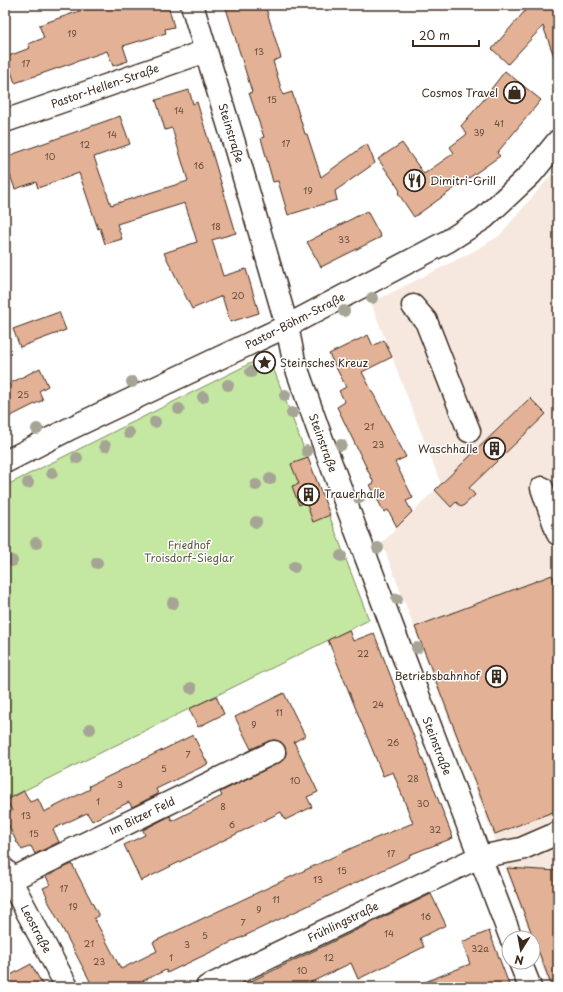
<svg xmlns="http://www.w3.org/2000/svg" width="563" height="992" font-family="'Playpen Sans',sans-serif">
	<rect width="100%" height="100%" fill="#fff"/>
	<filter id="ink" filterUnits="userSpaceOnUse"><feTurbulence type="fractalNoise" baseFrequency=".025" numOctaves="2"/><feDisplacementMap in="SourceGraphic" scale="8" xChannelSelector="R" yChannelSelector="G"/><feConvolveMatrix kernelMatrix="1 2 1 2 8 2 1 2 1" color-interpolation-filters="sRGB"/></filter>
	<g filter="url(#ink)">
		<path fill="#f7e8df" d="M558,167V987H550L533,942V938H532L382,543L441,484L371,303L474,251L499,236Z"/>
		<path fill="#c4e7a1" stroke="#808860" d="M253,362L274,370L369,620L5,800V486Z"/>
		<path fill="#e3b195" stroke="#3b2a1e" d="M97,5H168L174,27L165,29L166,33L123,46L128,61L113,66L107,51L15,83L6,57L30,48L28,44L44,38L39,25Z
			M225,5H265L281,58L273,61L283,95L292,92L305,134H307L321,177L367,144L375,163L335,191L337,200L288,215L278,181L273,182L261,138L264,137L249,93L252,92Z
			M530,5H558V61L556,62L543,26L508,64L492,49Z
			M505,71L541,100L497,153L500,156L414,217L398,193L400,191L395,183L378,159L402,143L424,174L454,153L450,147L467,134L461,126L492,90L491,89Z
			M189,90L193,104L197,102L236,233L212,240L223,276L246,269L259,313L230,322L222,296L192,309L164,253L197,242L185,203L117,224L122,239L105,244L100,228L98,229L79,173L38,188L36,182L15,189L5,161V157L120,116L130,144L94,157L111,205L188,181L172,128L165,130L156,100Z
			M367,211L381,237L321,267L307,242Z
			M59,312L66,330L20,347L13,329Z
			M368,335L373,346L384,340L392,357L362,372L406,457L395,462L413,498L406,501L412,512L397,527L388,510L384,512L370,485L374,483L337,407L345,402L339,391L346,387L329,354Z
			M40,368L48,386L39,391L43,400L5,419V386Z
			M530,398L546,414L469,488L475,495L462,507L456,502L451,507L435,490Z
			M308,458L330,515L313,522L306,502L299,505L292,486L299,484L291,464Z
			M552,575L558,590V810L495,834L415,627Z
			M349,630L353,641L374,633L453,838L409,855L410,857L167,973L166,970L130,987H83L91,983L46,897L47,896L43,888L50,885L46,876L72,864L99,916L94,918L121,969L157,951L153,942L354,847L413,823L393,772L383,776L328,640Z
			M284,693L305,736L294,742L318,792L307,797L312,807L285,820L281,812L141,881L124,845L145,835L143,830L170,816L172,821L222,796L220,792L279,763L284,759L286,753L285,747L281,742L275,740L269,741L251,749L235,717Z
			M216,696L224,714L198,727L189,709Z
			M193,735L208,764L156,789L158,794L132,807L129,802L92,821L87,813L53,829L59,842L35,854L31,846L22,850L18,843H17L5,818V815L12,811L7,800L24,791L30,802L38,799L44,812L90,789L89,786Z
			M507,868L558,871V987H552Z
			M431,894L446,925L420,938L424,947L358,979L351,963L301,987H239Z
			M489,931L510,987H415V986L470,964L462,942Z
			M31,964L44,987H5V978Z"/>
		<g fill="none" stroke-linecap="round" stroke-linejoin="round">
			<defs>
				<path id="minor" d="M192,5L234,143L287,326L294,361L318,429L399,645L511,938
					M5,121L206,51
					M413,306L426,321L469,431
					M5,462L71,428L287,326L448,241L484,218L531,174L558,141
					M542,488L558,534
					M5,870L67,987
					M10,880L274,752
					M520,962L530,987
					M207,987L479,857L521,849L558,833"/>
			</defs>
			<use href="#minor" stroke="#3b2a1e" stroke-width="25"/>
			<use href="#minor" stroke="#fff" stroke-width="22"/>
		</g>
		<g fill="#a6a495">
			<circle cx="372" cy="298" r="6"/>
			<circle cx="344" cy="311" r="6"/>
			<circle cx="251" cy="372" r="6"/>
			<circle cx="132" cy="382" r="6"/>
			<circle cx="228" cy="385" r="6"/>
			<circle cx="285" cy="395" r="6"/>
			<circle cx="203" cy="397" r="6"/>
			<circle cx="179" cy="409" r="6"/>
			<circle cx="292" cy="413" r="6"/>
			<circle cx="155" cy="422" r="6"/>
			<circle cx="37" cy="429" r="6"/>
			<circle cx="129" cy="433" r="6"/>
			<circle cx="341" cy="445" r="6"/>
			<circle cx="105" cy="446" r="6"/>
			<circle cx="307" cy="451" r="6"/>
			<circle cx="77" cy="458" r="6"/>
			<circle cx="52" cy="473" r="6"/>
			<circle cx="270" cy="479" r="6"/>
			<circle cx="28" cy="483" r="6"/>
			<circle cx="256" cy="485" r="6"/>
			<circle cx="359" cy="498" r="6"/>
			<circle cx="256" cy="522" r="6"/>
			<circle cx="36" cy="543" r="6"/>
			<circle cx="378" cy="548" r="6"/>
			<circle cx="341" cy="556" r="6"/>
			<circle cx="12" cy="561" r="6"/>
			<circle cx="97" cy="563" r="6"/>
			<circle cx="294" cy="567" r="6"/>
			<circle cx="397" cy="599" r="6"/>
			<circle cx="173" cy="603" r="6"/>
			<circle cx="417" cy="648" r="6"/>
			<circle cx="191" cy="688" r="6"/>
			<circle cx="90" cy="729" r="6"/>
		</g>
	</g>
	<defs>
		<symbol id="shop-ring" viewBox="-11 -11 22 22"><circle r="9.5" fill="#fff" stroke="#3b2a1e" stroke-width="1.5"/><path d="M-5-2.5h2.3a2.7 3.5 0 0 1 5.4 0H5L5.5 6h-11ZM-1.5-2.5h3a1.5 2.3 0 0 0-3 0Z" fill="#3b2a1e"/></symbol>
		<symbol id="restaurant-ring" viewBox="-11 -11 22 22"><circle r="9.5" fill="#fff" stroke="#3b2a1e" stroke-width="1.5"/><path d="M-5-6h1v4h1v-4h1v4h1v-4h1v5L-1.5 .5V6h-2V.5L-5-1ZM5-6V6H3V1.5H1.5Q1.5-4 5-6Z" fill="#3b2a1e"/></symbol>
		<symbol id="sight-ring" viewBox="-11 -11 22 22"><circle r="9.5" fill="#fff" stroke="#3b2a1e" stroke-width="1.5"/><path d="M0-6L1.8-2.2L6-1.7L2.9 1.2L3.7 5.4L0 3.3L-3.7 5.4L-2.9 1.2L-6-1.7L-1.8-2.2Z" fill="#3b2a1e"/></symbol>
		<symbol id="building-ring" viewBox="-11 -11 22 22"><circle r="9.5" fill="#fff" stroke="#3b2a1e" stroke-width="1.5"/><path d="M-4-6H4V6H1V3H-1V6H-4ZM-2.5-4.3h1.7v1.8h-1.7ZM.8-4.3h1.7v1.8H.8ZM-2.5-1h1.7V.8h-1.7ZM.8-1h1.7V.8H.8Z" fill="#3b2a1e"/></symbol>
	</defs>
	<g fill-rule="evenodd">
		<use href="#shop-ring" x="502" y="80" width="25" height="25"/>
		<use href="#restaurant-ring" x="402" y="168" width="25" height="25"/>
		<use href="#sight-ring" x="252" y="350" width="25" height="25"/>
		<use href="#building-ring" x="482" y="436" width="25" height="25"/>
		<use href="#building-ring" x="296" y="482" width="25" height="25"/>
		<use href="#building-ring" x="484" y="664" width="25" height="25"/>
	</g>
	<g text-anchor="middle" stroke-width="3" stroke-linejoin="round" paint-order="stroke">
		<g font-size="9" fill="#654c3c">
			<text x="72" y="37">19</text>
			<text x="259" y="55">13</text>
			<text x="26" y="67">17</text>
			<text x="272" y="103">15</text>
			<text x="179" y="114">14</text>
			<text x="499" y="127">41</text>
			<text x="479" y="136">39</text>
			<text x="112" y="138">14</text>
			<text x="286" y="147">17</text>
			<text x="85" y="148">12</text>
			<text x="50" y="160">10</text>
			<text x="199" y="169">16</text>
			<text x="308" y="194">19</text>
			<text x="216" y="230">18</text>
			<text x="344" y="243">33</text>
			<text x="238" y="299">20</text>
			<text x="23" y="398">25</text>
			<text x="369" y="430">21</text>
			<text x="378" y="448">23</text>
			<text x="363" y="657">22</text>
			<text x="378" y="708">24</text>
			<text x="279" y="716">11</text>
			<text x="254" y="728">9</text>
			<text x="393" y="746">26</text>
			<text x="188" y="758">7</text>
			<text x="164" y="772">5</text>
			<text x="413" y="782">28</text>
			<text x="295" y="784">10</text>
			<text x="120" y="788">3</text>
			<text x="98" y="805">1</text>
			<text x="423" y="807">30</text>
			<text x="223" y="810">8</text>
			<text x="26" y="819">13</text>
			<text x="232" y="828">6</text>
			<text x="435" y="833">32</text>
			<text x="34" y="837">15</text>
			<text x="391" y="857">17</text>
			<text x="342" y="874">15</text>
			<text x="318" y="883">13</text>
			<text x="64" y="892">17</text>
			<text x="276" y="903">11</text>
			<text x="73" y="910">19</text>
			<text x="259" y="913">9</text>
			<text x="426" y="920">16</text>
			<text x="243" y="926">7</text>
			<text x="389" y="937">14</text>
			<text x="205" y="939">5</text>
			<text x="89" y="947">21</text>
			<text x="187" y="948">3</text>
			<text x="480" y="952">32a</text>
			<text x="171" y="961">1</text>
			<text x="329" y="961">12</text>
			<text x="99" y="965">23</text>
			<text x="302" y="974">10</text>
		</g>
		<g font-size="11" fill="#3b2a1e" stroke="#fff">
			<text transform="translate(105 86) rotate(-19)" y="4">Pastor-Hellen-Straße</text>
			<text transform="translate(231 133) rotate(73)" y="4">Steinstraße</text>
			<text transform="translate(295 321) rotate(-27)" y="4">Pastor-Böhm-Straße</text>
			<text transform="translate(323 443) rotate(70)" y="4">Steinstraße</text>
			<text transform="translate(437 746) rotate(69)" y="4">Steinstraße</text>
			<text transform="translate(142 816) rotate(-26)" y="4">Im Bitzer Feld</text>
			<text transform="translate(343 922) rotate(-26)" y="4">Frühlingstraße</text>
			<text transform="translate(36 929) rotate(62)" y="4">Leostraße</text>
		</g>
		<g font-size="11" fill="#3b2a1e" stroke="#fff" text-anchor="end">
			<text x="498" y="97">Cosmos Travel</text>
			<text x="430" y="185" text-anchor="start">Dimitri-Grill</text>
			<text x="280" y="367" text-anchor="start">Steinsches Kreuz</text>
			<text x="478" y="453">Waschhalle</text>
			<text x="324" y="498" text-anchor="start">Trauerhalle</text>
			<text x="480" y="680">Betriebsbahnhof</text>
		</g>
		<g font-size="11" fill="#5d593f" stroke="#fff">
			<text x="189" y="549">Friedhof<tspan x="189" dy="13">Troisdorf-Sieglar</tspan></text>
		</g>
	</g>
	<rect width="563" height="992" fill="none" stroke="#fff" stroke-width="20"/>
	<rect x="10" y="10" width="543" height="972" fill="none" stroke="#3b2a1e" stroke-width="1.5" filter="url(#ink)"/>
	<g transform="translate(521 950) rotate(191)"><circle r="19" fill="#ffffff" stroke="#b1aaa5"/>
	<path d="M0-3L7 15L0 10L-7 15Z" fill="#3b2a1e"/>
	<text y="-6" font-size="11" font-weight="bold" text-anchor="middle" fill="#3b2a1e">N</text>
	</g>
	<path d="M413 40v6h66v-6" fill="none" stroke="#3b2a1e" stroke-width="2"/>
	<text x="419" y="40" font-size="12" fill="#3b2a1e" stroke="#ffffff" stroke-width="3" paint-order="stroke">20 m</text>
</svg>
